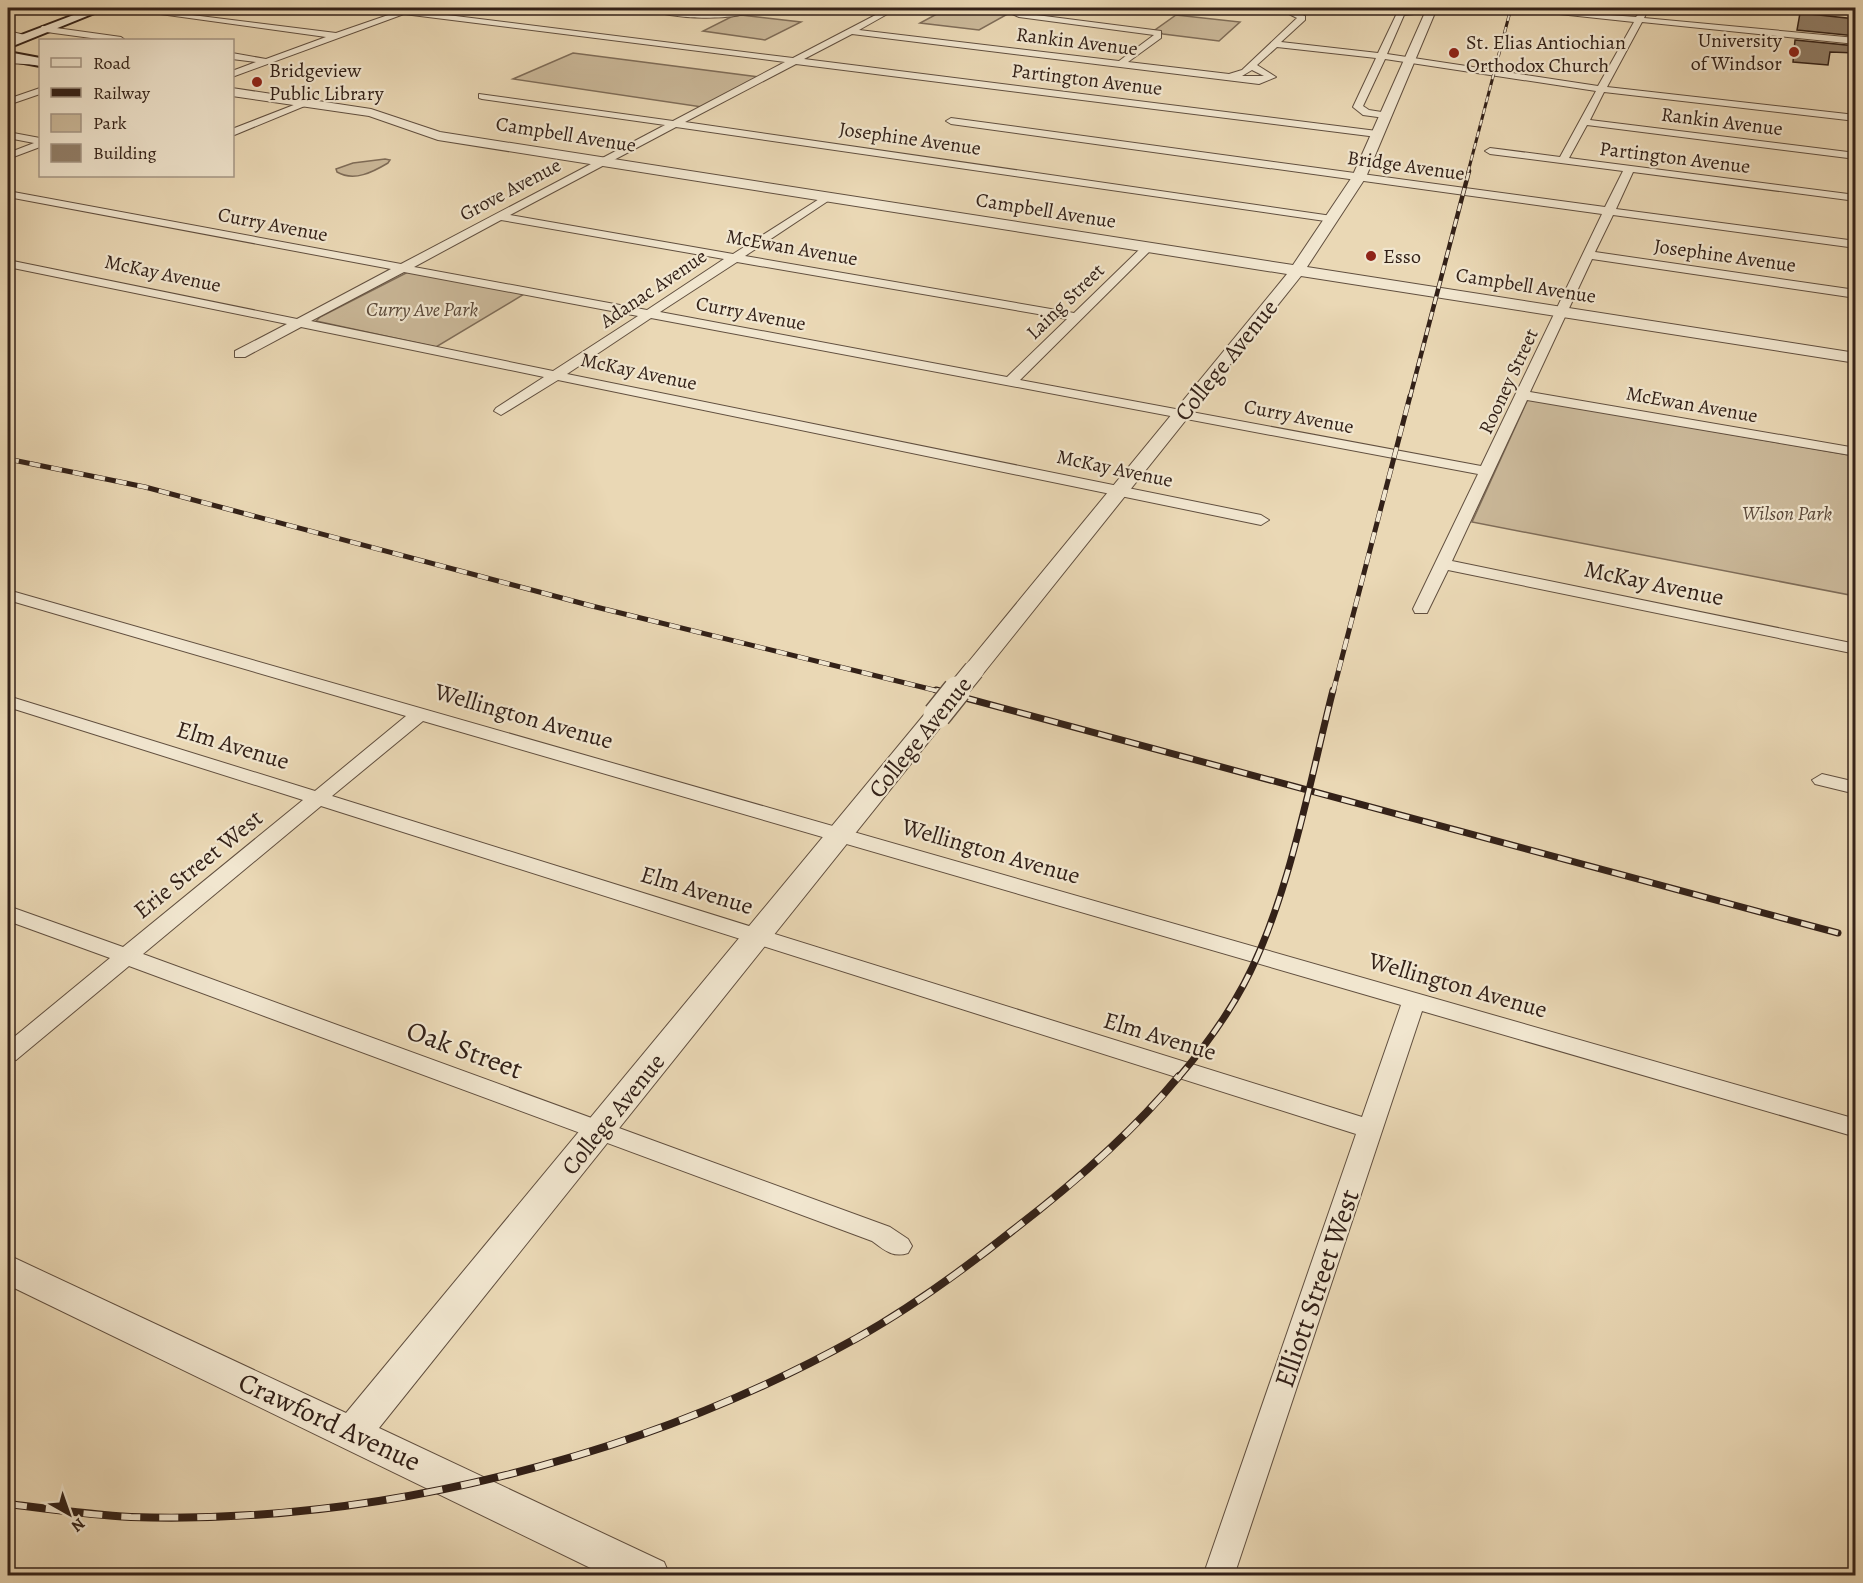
<svg xmlns="http://www.w3.org/2000/svg" width="1863" height="1583" font-family="Alegreya,serif">
	<rect width="100%" height="100%" fill="#ead8b5"/>
	<filter id="stains"><feTurbulence type="fractalNoise" baseFrequency=".00333" numOctaves="4"/><feColorMatrix values="0 0 0 0 .2 0 0 0 0 .09 0 0 0 0 .02 0 0 0 .5 -.17"/></filter>
	<radialGradient id="worn" r=".72"><stop offset=".6" stop-color="#630" stop-opacity="0"/><stop offset="1" stop-color="#630" stop-opacity=".3"/></radialGradient>
	<path fill="#cbb99a" stroke="#7f6d59" stroke-width="1.5" d="M948,8L1000,11L1006,15L979,30L920,23Z
		M741,15L801,22L765,40L703,31L731,17Z
		M1176,15L1240,22L1219,41L1163,34L1155,30Z
		M573,53L759,77L702,107L513,79Z
		M385,159L390,160L388,163C373,172 354,182 337,172L336,169L353,163Z
		M408,272L526,293L436,347L316,321L320,317Z
		M1528,399L1855,456V596L1472,522Z"/>
	<path fill="#92806a" stroke="#332118" stroke-width="1.5" d="M1800,13L1856,19V36L1797,30Z
		M1795,40L1856,46V53L1830,52L1828,65L1793,62Z"/>
	<g fill="none" stroke-linecap="round" stroke-linejoin="round">
		<defs>
			<path id="minor" d="M117,8H136L336,33L394,13L372,8H391L793,58L889,8H898L859,30L1119,61L1154,35L1019,17L1008,12L1011,8H1019L1017,11L1021,13L1161,31V38L1128,62L1229,74L1242,70L1297,18L1289,14L1250,10L1246,8L1291,10L1305,16V20L1281,42L1378,53L1398,11L1412,8L1434,12L1404,15L1387,54L1598,86L1634,22L1522,10L1518,8L1636,17L1644,8L1648,10L1644,18L1856,38V44L1642,22L1607,87L1856,115V121L1604,92L1590,120L1856,153V159L1587,125L1569,158L1856,195V201L1633,172L1616,209L1856,241V248L1613,215L1595,252L1856,290V298L1592,259L1530,392L1856,448V456L1527,400L1452,561L1856,644V654L1448,570L1427,613H1415L1413,609L1478,474L651,318L567,374L1261,515L1269,520L1261,525L558,380L501,415L494,411L496,408L544,377L301,327L245,357H235V351L287,324L8,267V260L297,319L391,269L8,197V191L401,264L665,125L482,99L479,98V94L673,121L785,62L404,14L232,77V71L256,62L232,59V53L266,59L326,37ZM852,34L1259,84L1276,77L1257,65L1277,47L1376,58L1353,107L1363,115L1385,118L1388,117V113L1369,110L1363,106L1385,59L1596,91L1560,157L1490,148L1485,151L1490,154L1623,171L1605,207L951,118L946,121L951,124L1602,214L1481,466L1020,380L1152,249V245H1144L1074,313L745,256L831,199V195L827,194L733,254L510,215L676,127L1332,222L1338,219L1332,216L685,122L796,64L1377,137L1382,134L1377,131L804,59ZM1252,70L1264,76H1242ZM501,220L724,259L647,310L414,267ZM737,262L1067,319L1007,377L660,312ZM404,272L638,316L553,371L311,321Z
				M647,8L717,13L760,8C741,22 666,20 647,8Z
				M1801,8L1856,10V14L1805,10Z
				M42,26L121,37L125,40H106L39,31Z
				M8,31L29,36L25,39L8,37Z
				M40,88V94L8,105V99Z
				M304,101L312,103L232,136V129Z
				M8,132L40,138V147L8,159V153L34,143L8,138Z
				M8,590L1856,1119V1137L1422,1011L1234,1576H1203L1356,1134L321,806L143,954L890,1227L908,1239L912,1246L908,1253C893,1258 884,1250 872,1241L129,966L16,1060L8,1062V1042L110,958L8,921V906L123,947L303,800L8,707V696L315,791L406,716L8,600ZM423,721L1401,1005L1362,1117L332,796Z
				M1822,774L1856,782V794L1815,784L1812,780Z"/>
			<path id="tertiary" d="M1427,8H1437L1366,177L1307,267L1856,353V363L1301,276L982,675H966L962,670L966,665L1287,274L438,140L369,116L232,96V88L371,109L440,132L1293,265L1352,177Z
				M8,57L40,59V65L8,63Z
				M937,708L946,710L949,715L946,720L379,1428L664,1562L670,1576H607L8,1285V1255L346,1413L928,710Z"/>
			<path id="secondary" d="M92,8H107L8,48V40Z
				M8,52L40,58V66L8,60Z"/>
		</defs>
		<use href="#minor" stroke="#614f3f" stroke-width="2"/>
		<use href="#tertiary" stroke="#614f3f" stroke-width="2"/>
		<use href="#secondary" stroke="#332118" stroke-width="4"/>
		<use href="#minor" fill="#f1e6cf" fill-rule="evenodd"/>
		<use href="#tertiary" fill="#f1e6cf" fill-rule="evenodd"/>
		<use href="#secondary" fill="#f1e6cf" fill-rule="evenodd"/>
		<defs>
			<path id="rail-far4" d="M1468,172L1511,8"/>
			<path id="rail-far3" d="M1410,397L1469,171"/>
			<path id="rail-far2" d="M8,459L145,487L592,606L942,692
				M1333,692L1410,396"/>
			<path id="rail-far1" d="M936,690L1838,933
				M1178,1078C1203,1049 1226,1018 1244,984C1289,899 1309,784 1333,690"/>
			<path id="rail" d="M8,1504C49,1509 90,1515 131,1517C376,1525 643,1457 857,1338C912,1307 963,1270 1012,1231C1072,1185 1131,1134 1179,1076"/>
		</defs>
		<use href="#rail-far4" stroke="#332118" stroke-width="3"/>
		<use href="#rail-far3" stroke="#332118" stroke-width="4.5"/>
		<use href="#rail-far2" stroke="#332118" stroke-width="5"/>
		<use href="#rail-far1" stroke="#332118" stroke-width="7"/>
		<use href="#rail" stroke="#332118" stroke-width="8"/>
		<use href="#rail-far4" stroke="#f1e6cf" stroke-width="2" stroke-dasharray="6" stroke-linecap="butt"/>
		<use href="#rail-far3" stroke="#f1e6cf" stroke-width="3" stroke-dasharray="8" stroke-linecap="butt"/>
		<use href="#rail-far2" stroke="#f1e6cf" stroke-width="4" stroke-dasharray="11" stroke-linecap="butt"/>
		<use href="#rail-far1" stroke="#f1e6cf" stroke-width="4.5" stroke-dasharray="14" stroke-linecap="butt"/>
		<use href="#rail" stroke="#f1e6cf" stroke-width="6" stroke-dasharray="19" stroke-linecap="butt"/>
		<defs>
			<path id="tertiary-bridge-far1" d="M956,692L974,670"/>
			<path id="tertiary-bridge" d="M937,715L957,690"/>
		</defs>
		<use href="#tertiary-bridge-far1" stroke="#614f3f" stroke-width="22" stroke-linecap="butt"/>
		<use href="#tertiary-bridge" stroke="#614f3f" stroke-width="30" stroke-linecap="butt"/>
		<use href="#tertiary-bridge-far1" stroke="#f1e6cf" stroke-width="20"/>
		<use href="#tertiary-bridge" stroke="#f1e6cf" stroke-width="27"/>
	</g>
	<g fill="#8f2418" stroke="#f1e6cf" stroke-width="2">
		<circle cx="1794" cy="52" r="6"/>
		<circle cx="1454" cy="53" r="6"/>
		<circle cx="257" cy="82" r="6"/>
		<circle cx="1371" cy="256" r="6"/>
	</g>
	<g text-anchor="middle" stroke-width="4.5" stroke-linejoin="round" paint-order="stroke">
		<g font-size="20" fill="#332118" stroke="#f1e6cf" text-anchor="start">
			<text x="1782" y="47" text-anchor="end">University<tspan x="1782" dy="23">of Windsor</tspan></text>
			<text x="1466" y="49">St. Elias Antiochian<tspan x="1466" dy="23">Orthodox Church</tspan></text>
			<text x="269" y="77">Bridgeview<tspan x="269" dy="23">Public Library</tspan></text>
			<text x="1383" y="263">Esso</text>
		</g>
		<g font-size="20" fill="#332118" stroke="#f1e6cf">
			<text transform="translate(1077 41) rotate(7)" y="7">Rankin Avenue</text>
			<text transform="translate(1087 79) rotate(7)" y="7">Partington Avenue</text>
			<text transform="translate(1722 121) rotate(7)" y="7">Rankin Avenue</text>
			<text transform="translate(566 134) rotate(9)" y="7">Campbell Avenue</text>
			<text transform="translate(910 138) rotate(8)" y="7">Josephine Avenue</text>
			<text transform="translate(1675 157) rotate(7)" y="7">Partington Avenue</text>
			<text transform="translate(1406 165) rotate(8)" y="7">Bridge Avenue</text>
			<text transform="translate(510 189) rotate(-28)" y="7">Grove Avenue</text>
			<text transform="translate(1046 210) rotate(9)" y="7">Campbell Avenue</text>
			<text transform="translate(273 224) rotate(11)" y="7">Curry Avenue</text>
			<text transform="translate(792 247) rotate(10)" y="7">McEwan Avenue</text>
			<text transform="translate(1725 255) rotate(8)" y="7">Josephine Avenue</text>
			<text transform="translate(163 273) rotate(12)" y="7">McKay Avenue</text>
			<text transform="translate(1526 285) rotate(9)" y="7">Campbell Avenue</text>
			<text transform="translate(653 288) rotate(-34)" y="7">Adanac Avenue</text>
			<text transform="translate(1065 301) rotate(-44)" y="7">Laing Street</text>
			<text transform="translate(751 313) rotate(11)" y="7">Curry Avenue</text>
			<text transform="translate(639 371) rotate(12)" y="7">McKay Avenue</text>
			<text transform="translate(1508 381) rotate(-65)" y="7">Rooney Street</text>
			<text transform="translate(1692 404) rotate(10)" y="7">McEwan Avenue</text>
			<text transform="translate(1299 416) rotate(11)" y="7">Curry Avenue</text>
			<text transform="translate(1115 468) rotate(12)" y="7">McKay Avenue</text>
		</g>
		<g font-size="20" font-style="italic" fill="#594738" stroke="#f1e6cf">
			<text x="422" y="316">Curry Ave Park</text>
			<text x="1787" y="520">Wilson Park</text>
		</g>
		<g font-size="24" fill="#332118" stroke="#f1e6cf">
			<text transform="translate(1226 360) rotate(-51)" y="8">College Avenue</text>
			<text transform="translate(1654 583) rotate(12)" y="8">McKay Avenue</text>
			<text transform="translate(524 716) rotate(16)" y="8">Wellington Avenue</text>
			<text transform="translate(920 737) rotate(-51)" y="8">College Avenue</text>
			<text transform="translate(233 745) rotate(17)" y="8">Elm Avenue</text>
			<text transform="translate(991 851) rotate(16)" y="8">Wellington Avenue</text>
			<text transform="translate(198 864) rotate(-39)" y="8">Erie Street West</text>
			<text transform="translate(697 890) rotate(17)" y="8">Elm Avenue</text>
			<text transform="translate(1458 985) rotate(16)" y="8">Wellington Avenue</text>
			<text transform="translate(1160 1036) rotate(17)" y="8">Elm Avenue</text>
			<text transform="translate(613 1114) rotate(-51)" y="8">College Avenue</text>
		</g>
		<g font-size="28" fill="#332118" stroke="#f1e6cf">
			<text transform="translate(465 1049) rotate(20)" y="10">Oak Street</text>
			<text transform="translate(1316 1288) rotate(-71)" y="10">Elliott Street West</text>
			<text transform="translate(330 1421) rotate(25)" y="10">Crawford Avenue</text>
		</g>
	</g>
	<rect width="1863" height="1583" fill="none" stroke="#ead8b5" stroke-width="30"/>
	<rect x="9" y="9" width="1845" height="1565" fill="none" stroke="#332118" stroke-width="3"/>
	<rect x="15" y="15" width="1833" height="1553" fill="none" stroke="#332118" stroke-width="1.5"/>
	<rect x="39" y="39" width="195" height="138" fill="#f1e6cf" stroke="#a59786" stroke-width="1.5"/>
	<rect x="51" y="58" width="30" height="9" fill="#f1e6cf" stroke="#a59786" stroke-width="1.5"/>
	<text x="93" y="69" font-size="18" fill="#332118">Road</text>
	<rect x="51" y="88" width="30" height="9" fill="#332118" stroke="#a59786" stroke-width="1.5"/>
	<text x="93" y="99" font-size="18" fill="#332118">Railway</text>
	<rect x="51" y="114" width="30" height="18" fill="#cbb99a" stroke="#a59786" stroke-width="1.5"/>
	<text x="93" y="129" font-size="18" fill="#332118">Park</text>
	<rect x="51" y="144" width="30" height="18" fill="#92806a" stroke="#a59786" stroke-width="1.5"/>
	<text x="93" y="159" font-size="18" fill="#332118">Building</text>
	<g transform="translate(69 1514) rotate(140)" stroke="#f1e6cf" stroke-width="4.5" paint-order="stroke">
	<path d="M0-4.5L10 22L0 15L-10 22Z" fill="#332118"/>
	<text y="-9" font-size="16" font-weight="bold" text-anchor="middle" fill="#332118">N</text>
	</g>
	<rect width="100%" height="100%" filter="url(#stains)"/>
	<rect width="100%" height="100%" fill="url(#worn)"/>
</svg>
